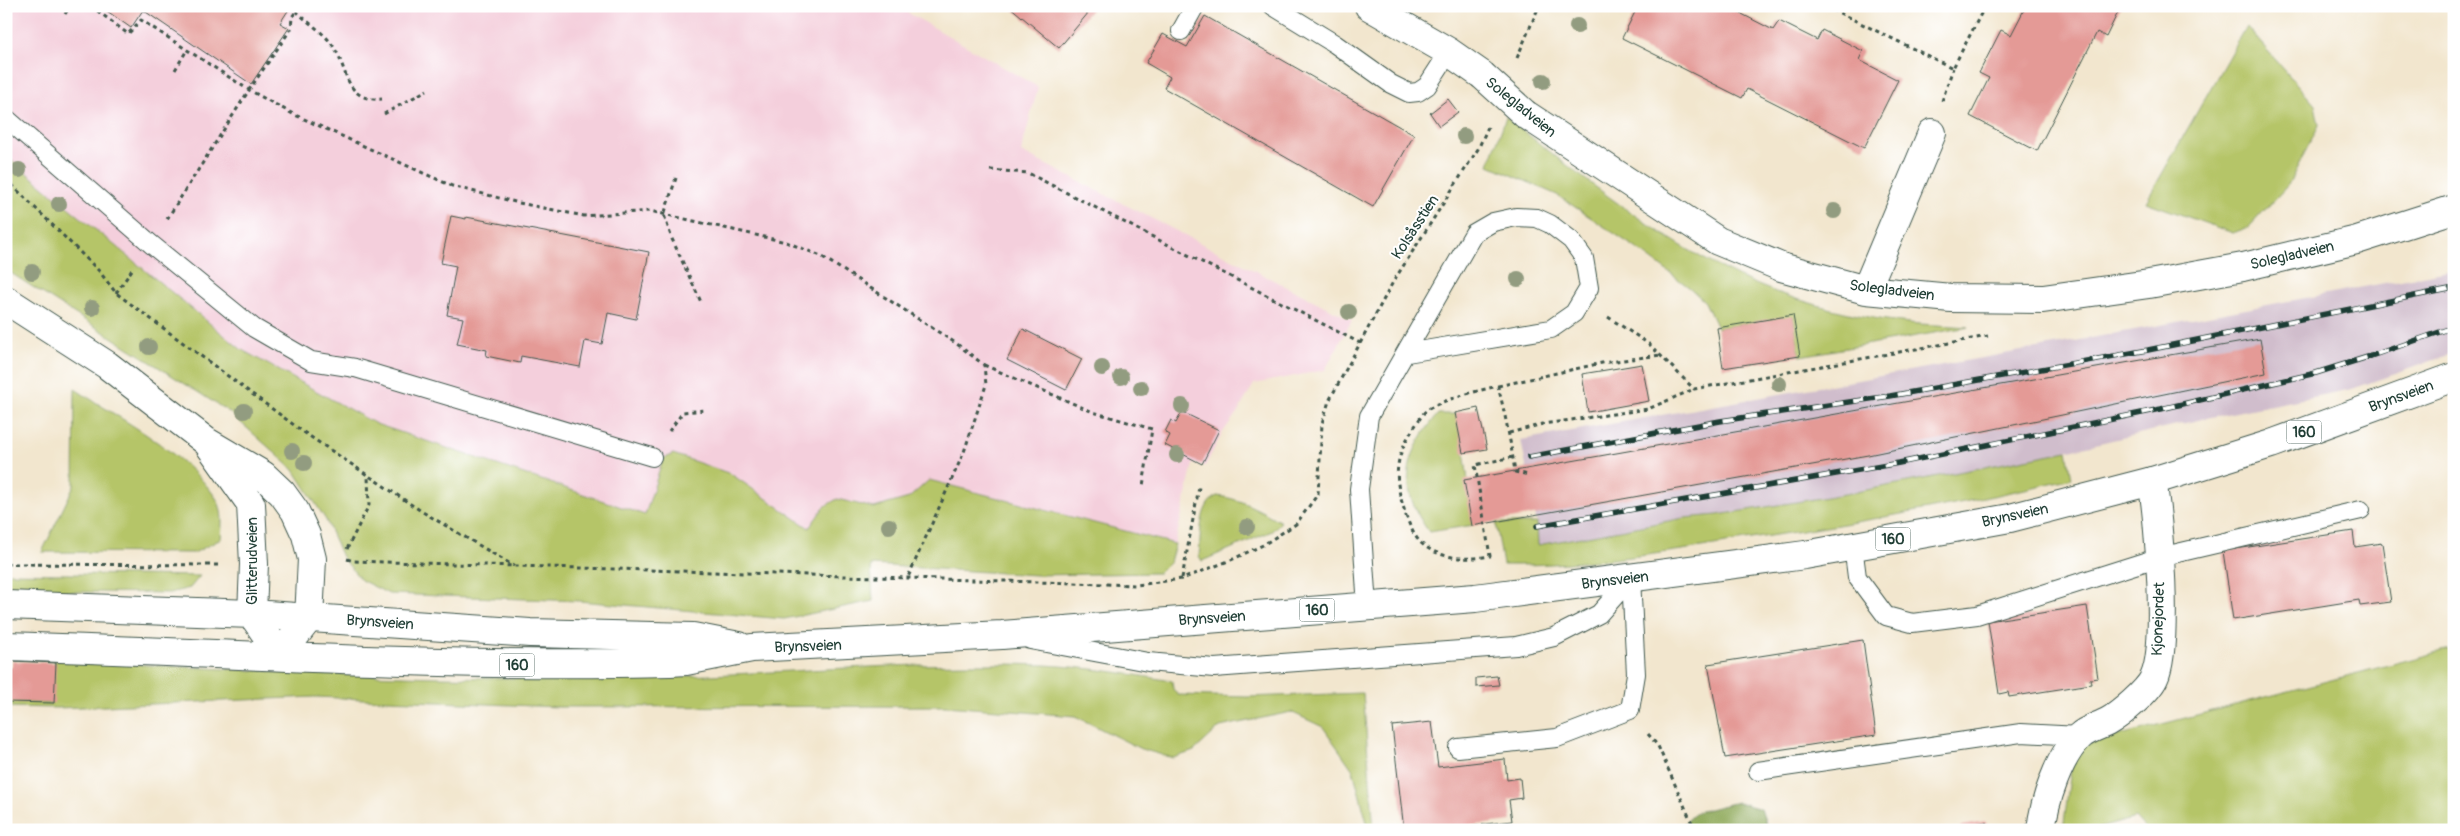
<svg xmlns="http://www.w3.org/2000/svg" width="2460" height="836" font-family="Pangolin,sans-serif">
	<rect width="100%" height="100%" fill="#fff"/>
	<filter id="ink" filterUnits="userSpaceOnUse"><feTurbulence type="fractalNoise" baseFrequency=".02" numOctaves="2"/><feDisplacementMap in="SourceGraphic" scale="10" xChannelSelector="R" yChannelSelector="G"/><feConvolveMatrix kernelMatrix="1 2 1 2 8 2 1 2 1" color-interpolation-filters="sRGB"/></filter>
	<filter id="wash" filterUnits="userSpaceOnUse"><feTurbulence type="fractalNoise" baseFrequency=".0096" numOctaves="4" result="noise"/><feDisplacementMap in="SourceGraphic" scale="20" xChannelSelector="R" yChannelSelector="G"/><feGaussianBlur stdDeviation="1.12" result="paint"/><feColorMatrix in="noise" values="0 0 0 0 0 0 0 0 0 0 0 0 0 0 0 0 0 1.4 0 .05"/><feComposite in="paint" operator="in"/></filter>
	<g filter="url(#wash)">
		<rect width="100%" height="100%" fill="#f2e6ce"/>
		<path fill="#f4cfdc" d="M6,6H896L1038,87L1021,152L1352,320L1325,370L1254,384L1239,410L1223,432L1205,466L1193,464L1175,544L929,480L909,498L874,508L837,499L824,507L809,529L731,474L663,459L645,515L376,424L242,350L6,156Z"/>
		<path fill="#d0bdcc" d="M2454,270V353L2352,389L2211,417L2031,459L1851,493L1718,515L1685,518L1538,545L1537,523L1521,440L2038,348Z"/>
		<path fill="#b5c568" stroke="#6a814e" d="M2246,26L2315,105L2319,125L2288,185L2249,227L2233,233L2146,202Z
			M1506,117C1592,185 1692,268 1797,299C1829,309 1861,317 1894,321C1918,325 1944,325 1969,327L1800,356L1793,316L1717,328L1705,302L1690,288L1636,248L1557,195L1489,165Z
			M6,156L242,350L376,424L645,515L663,459L673,454L731,474L809,528L824,507L837,499L874,508L909,498L929,480L1175,544L1170,562L1159,573L1036,575L871,565L873,601L784,619L579,601L389,594L361,580L342,557L326,520L294,470L229,412L6,270Z
			M75,389C120,419 186,453 216,498C224,510 222,526 221,539L194,553L42,552L74,486Z
			M1438,414H1456L1464,451L1474,525L1429,532C1397,488 1404,455 1438,414Z
			M2067,451L2072,478C1970,503 1867,521 1763,537C1678,551 1590,566 1503,565L1496,523H1537L1538,545L1685,518L1718,515L1851,493Z
			M1217,496C1240,498 1261,511 1281,522L1272,531L1202,561L1199,556C1201,538 1198,505 1217,496Z
			M6,573L200,576L190,588L169,593L6,591Z
			M2454,648V830H2146L2135,818L2093,830H2063L2074,747Z
			M56,660C254,671 453,682 651,677C782,674 913,660 1044,665C1087,667 1130,674 1172,681L1173,689L1178,695L1247,697L1363,693L1374,830H1369L1353,770L1323,727L1291,712L1220,727L1194,751L1173,758L1141,749L1075,716L946,706L559,707L315,697L58,708L6,707V701L51,704L53,665Z"/>
		<path fill="#90aa5c" stroke="#587448" d="M1737,802L1761,809L1768,830H1679V828L1697,812Z"/>
		<g id="blocks">
			<path fill="#e49a96" d="M100,6H291L280,23L289,28L251,84L143,10L131,28Z
				M1009,6H1094L1059,48Z
				M1638,6H1739L1736,11L1773,30L1779,21L1817,40L1822,30L1863,51L1859,60L1898,80L1864,148L1747,89L1742,98L1622,38Z
				M2026,6H2121L2106,37L2097,32L2037,151L1970,116L1989,78L1979,73L2001,30L2011,35Z
				M1205,16L1414,135L1373,207L1164,88L1170,77L1146,63L1163,34L1187,47Z
				M1448,99L1458,112L1439,126L1430,113Z
				M451,216L466,219V217L649,252L636,319L608,313L602,344L585,341L580,367L521,356L520,363L486,356L487,350L457,344L463,318L447,315L456,266L441,263Z
				M1793,315L1800,356L1723,368L1717,328Z
				M1023,329L1082,359L1066,390L1007,360Z
				M2260,339L2266,373L1868,455L1472,526L1464,480Z
				M1642,364L1649,401L1588,412L1582,374Z
				M1478,408L1487,449L1463,453L1455,413Z
				M1182,412L1219,430L1202,464L1165,445L1170,435L1165,432L1171,420L1176,423Z
				M2353,531L2355,547L2382,543L2391,602L2360,606L2359,600L2233,620L2223,551Z
				M2087,606L2098,678L2090,679L2091,684L2009,697L2008,692L1999,694L1988,621Z
				M1863,640L1876,735L1725,758L1708,664Z
				M12,661L56,663L54,703L6,702V667H12Z
				M1497,676L1499,685L1476,687V678Z
				M1432,722L1438,767L1505,759L1507,780L1520,778L1522,798L1509,800L1512,821L1459,827V830H1404L1392,726Z
				M1986,822L1987,830H1957L1962,826Z"/>
		</g>
	</g>
	<g filter="url(#ink)">
		<use href="#blocks" fill-opacity="0" stroke="#3f564b" stroke-width="1"/>
		<g fill="none" stroke-linecap="round" stroke-linejoin="round">
			<defs>
				<path id="service" d="M1273,6L1335,44L1391,84L1409,93L1418,92L1427,86L1449,52
					M1181,31L1195,6
					M6,118L151,244L254,328L311,361L355,368L652,457
					M1853,546L1857,577L1886,616L1912,623L1977,615L2160,557L2361,510
					M1367,607L1359,489L1369,416L1474,233L1493,222L1516,217L1537,218L1550,224L1571,240L1584,258L1589,288L1574,313L1551,329L1407,353
					M1030,640L1148,662L1214,668L1516,646L1554,637L1599,614L1631,578
					M1458,748L1557,738L1630,710L1636,674L1631,578
					M1758,771L2021,733L2080,736"/>
				<path id="minor" d="M1369,6L1449,52L1482,75
					M1525,114L1718,241L1781,267L1866,290L1951,298L2043,299L2149,284L2243,267L2357,240L2454,209
					M1866,290L1932,133
					M6,300L107,365L207,442L263,475L282,493L295,511L306,535L312,559L309,618L280,655L252,614L254,564L251,504L207,442
					M2041,830C2044,802 2059,756 2080,736C2086,730 2099,726 2107,722C2120,715 2148,691 2154,678C2169,647 2159,518 2152,481"/>
				<path id="primary" d="M6,605L252,614L530,633L693,637L739,646
					M6,646C228,653 448,668 670,662L686,661L752,648L1002,635L1475,598L1805,555L2010,518L2152,481L2271,444L2454,377"/>
			</defs>
			<use href="#service" stroke="#3f564b" stroke-width="20"/>
			<use href="#minor" stroke="#3f564b" stroke-width="30"/>
			<use href="#primary" stroke="#3f564b" stroke-width="30"/>
			<path stroke="#3f564b" stroke-width="3" stroke-dasharray="4 4" stroke-linecap="butt" d="M91,6L128,34L141,20L249,90L293,114L452,186L519,203L584,216L650,211L786,242L821,256L957,344L984,365L986,385L964,452L908,577
				M1532,6L1537,11
				M1825,6L1953,68L1985,6
				M296,11C307,22 322,31 331,43C349,66 342,102 382,99
				M65,14L70,6
				M1517,58L1539,6
				M175,70L187,50
				M1942,101L1953,68
				M384,114L427,90
				M990,170L1028,173L1360,343
				M676,178L664,215L672,239L701,302
				M6,179L99,271L116,293L302,431L421,511L514,566
				M167,219L249,90L291,29L292,17L300,6
				M116,293L134,267
				M1608,317L1649,344L1694,389L1988,336
				M984,365L1093,412L1152,429L1143,486
				M1498,386L1602,363L1660,355
				M669,431L683,412L706,410
				M1509,433L1543,424L1648,409L1694,389
				M1513,457L1475,465L1490,556C1468,560 1440,560 1421,543C1413,535 1407,520 1404,509C1393,475 1395,456 1415,426C1418,422 1422,414 1426,411C1439,400 1481,390 1498,386C1505,414 1511,443 1515,472L1529,475
				M347,549L369,505L368,476
				M347,559L354,561L1136,585L1182,579L1231,560L1263,545L1296,524L1318,494L1322,424L1329,401L1393,282L1478,149L1488,127
				M6,564L219,565
				M1182,578L1199,487
				M1648,734L1658,746L1695,830"/>
			<use href="#service" stroke="#fff" stroke-width="18"/>
			<use href="#minor" stroke="#fff" stroke-width="28"/>
			<use href="#primary" stroke="#fff" stroke-width="28"/>
			<defs>
				<path id="rail" d="M1529,457L1720,421L1890,396L2148,350L2454,288
					M1537,526L1899,463L2161,409L2316,373L2371,356L2454,327"/>
			</defs>
			<use href="#rail" stroke="#1f3d34" stroke-width="5.5"/>
			<use href="#rail" stroke="#fff" stroke-width="4" stroke-dasharray="11" stroke-linecap="butt"/>
			<defs>
				<path id="minor-bridge" d="M1482,75L1525,114"/>
			</defs>
			<use href="#minor-bridge" stroke="#3f564b" stroke-width="30" stroke-linecap="butt"/>
			<use href="#minor-bridge" stroke="#fff" stroke-width="28"/>
		</g>
		<g fill="#929c80">
			<circle cx="1577" cy="26" r="8"/>
			<circle cx="1543" cy="81" r="8"/>
			<circle cx="1464" cy="136" r="8"/>
			<circle cx="19" cy="170" r="8"/>
			<circle cx="59" cy="204" r="8"/>
			<circle cx="1834" cy="211" r="8"/>
			<circle cx="32" cy="272" r="8"/>
			<circle cx="1518" cy="279" r="8"/>
			<circle cx="92" cy="308" r="8"/>
			<circle cx="1349" cy="312" r="8"/>
			<circle cx="149" cy="347" r="8"/>
			<circle cx="1102" cy="368" r="8"/>
			<circle cx="1121" cy="377" r="8"/>
			<circle cx="1779" cy="384" r="8"/>
			<circle cx="1141" cy="388" r="8"/>
			<circle cx="1182" cy="406" r="8"/>
			<circle cx="244" cy="411" r="8"/>
			<circle cx="292" cy="451" r="8"/>
			<circle cx="1177" cy="455" r="8"/>
			<circle cx="304" cy="463" r="8"/>
			<circle cx="889" cy="526" r="8"/>
			<circle cx="1247" cy="527" r="8"/>
		</g>
	</g>
	<g text-anchor="middle" stroke-width="4" stroke-linejoin="round" paint-order="stroke">
		<g fill="#fff" stroke="#627771" stroke-width="1">
			<rect x="2286.5" y="420.5" width="35" height="23" rx="4"/>
			<rect x="1875.5" y="527.5" width="35" height="23" rx="4"/>
			<rect x="1299.5" y="598.5" width="35" height="23" rx="4"/>
			<rect x="499.5" y="653.5" width="35" height="23" rx="4"/>
		</g>
		<g font-size="14" font-weight="bold" fill="#1f3d34">
			<text x="2304" y="437">160</text>
			<text x="1893" y="544">160</text>
			<text x="1317" y="615">160</text>
			<text x="517" y="670">160</text>
		</g>
		<g font-size="15" fill="#1f3d34" stroke="#fff">
			<text transform="translate(1521 107) rotate(39)" y="5">Solegladveien</text>
			<text transform="translate(1415 227) rotate(-57)" y="5">Kolsåsstien</text>
			<text transform="translate(2292 255) rotate(-13)" y="5">Solegladveien</text>
			<text transform="translate(1892 290) rotate(7)" y="5">Solegladveien</text>
			<text transform="translate(2401 396) rotate(-20)" y="5">Brynsveien</text>
			<text transform="translate(2015 515) rotate(-12)" y="5">Brynsveien</text>
			<text transform="translate(252 561) rotate(-90)" y="5">Glitterudveien</text>
			<text transform="translate(1615 580) rotate(-7)" y="5">Brynsveien</text>
			<text transform="translate(1212 618) rotate(-4)" y="5">Brynsveien</text>
			<text transform="translate(2158 619) rotate(-88)" y="5">Kjonejordet</text>
			<text transform="translate(380 622) rotate(4)" y="5">Brynsveien</text>
			<text transform="translate(808 646) rotate(-2)" y="5">Brynsveien</text>
		</g>
	</g>
	<rect width="2460" height="836" fill="none" stroke="#fff" stroke-width="25"/>
</svg>
